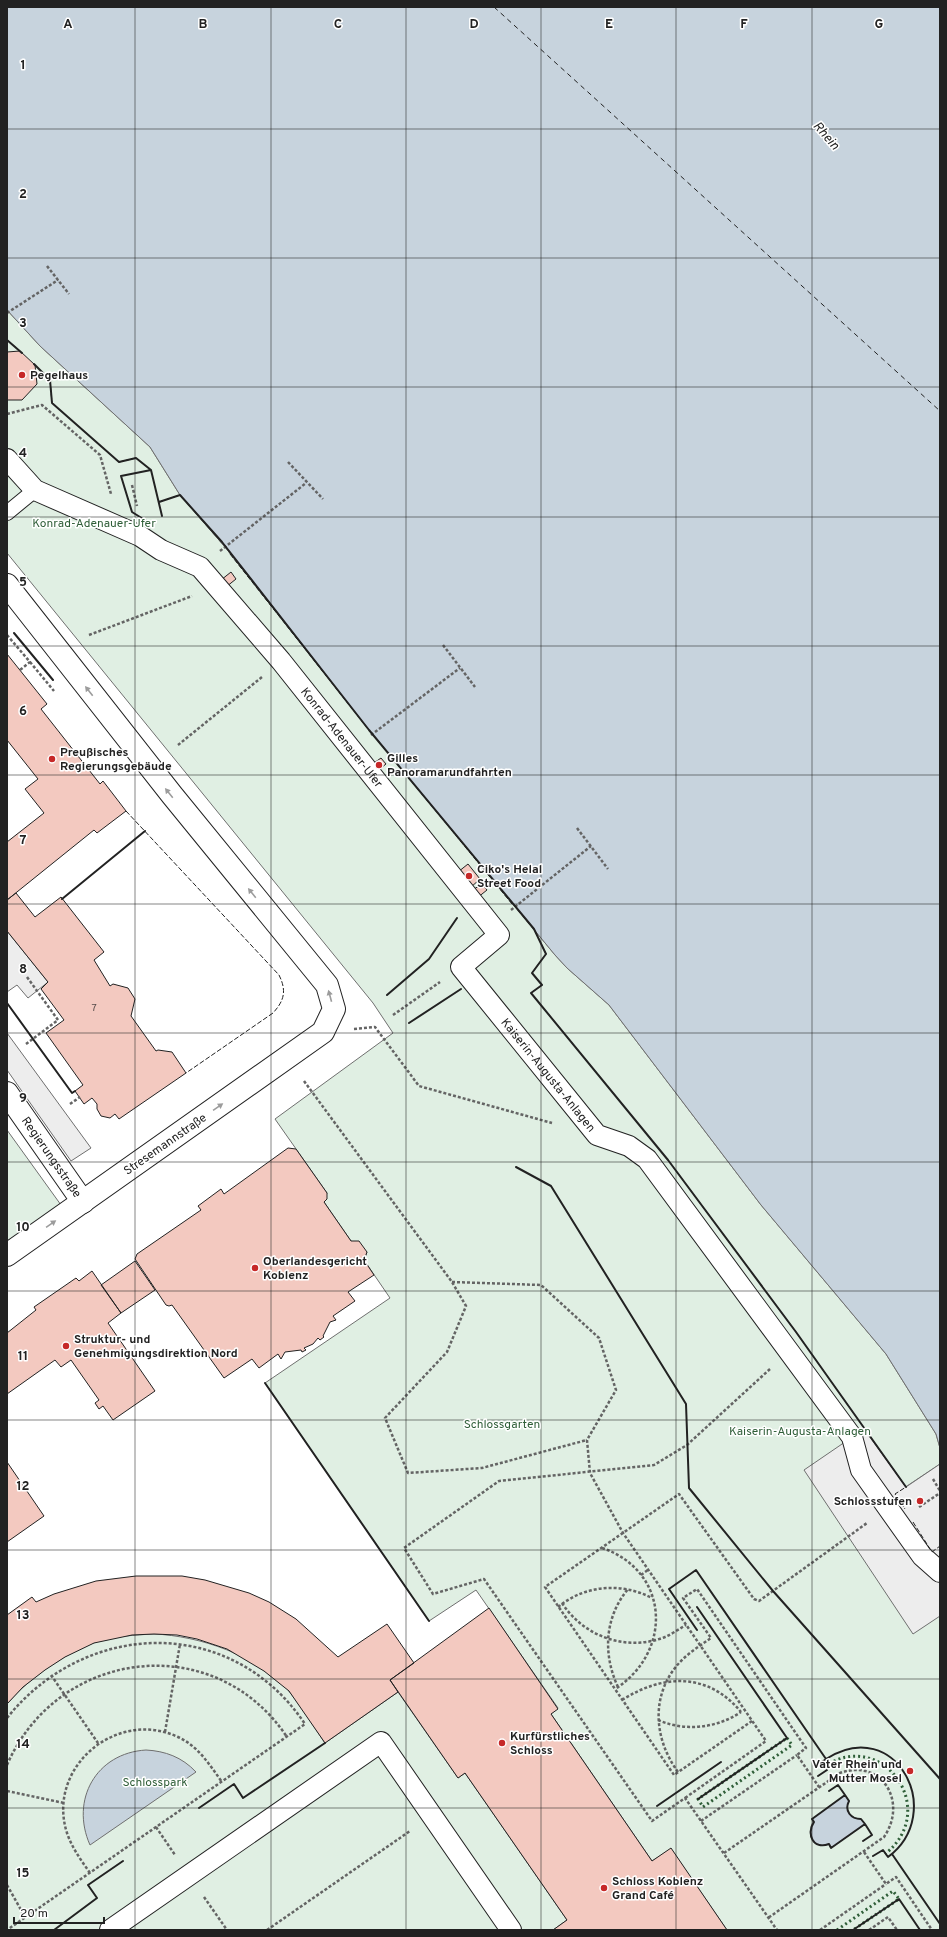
<svg xmlns="http://www.w3.org/2000/svg" width="947" height="1937" font-family="Overpass,sans-serif">
	<rect width="100%" height="100%" fill="#fff"/>
	<path fill="#e0efe3" stroke="#6f6f6f" d="M7,310L40,346L150,447L180,495L225,547L369,730L489,875L555,955L567,968L609,1005L761,1205L886,1354L936,1434L940,1448V1464L895,1494L940,1546V1930H727L671,1849L652,1861L551,1714L558,1708L476,1590L429,1621L265,1383L390,1298L364,1260L367,1252L351,1241L324,1202L327,1193L275,1119L393,1033L373,1003L7,553Z
		M7,1130L61,1205L7,1243Z
		M154,1634C200,1636 256,1655 288,1690C302,1706 313,1726 325,1743L398,1692L458,1778L465,1773L567,1920L553,1930H7V1704C30,1677 64,1654 96,1642C115,1636 135,1635 154,1634Z"/>
	<path fill="#ededed" stroke="#6f6f6f" d="M7,931L48,982L28,998L17,985L7,992Z
		M7,1033L91,1148L71,1161L7,1070Z
		M864,1429L906,1487L940,1464V1616L913,1634L804,1470Z"/>
	<path fill="#c7d3dd" stroke="#6f6f6f" d="M7,7H940V1448L936,1434L886,1354L761,1205L609,1005L567,968L555,955L489,875L369,730L225,547L180,495L150,447L40,346L7,310Z
		M146,1750C165,1751 182,1757 196,1772L90,1845C70,1800 96,1753 146,1750Z
		M845,1795L849,1801C844,1811 851,1819 861,1819L865,1824L831,1848L829,1844C813,1849 806,1834 813,1822L812,1819Z"/>
	<g fill="none" stroke-linecap="round" stroke-linejoin="round">
		<path stroke="#222" stroke-width="1" stroke-dasharray="5 4" stroke-linecap="butt" d="M494,7L940,411"/>
	</g>
	<path fill="#f3c9c0" stroke="#222" d="M20,351L35,365L37,384L22,400H7V352Z
		M231,572L236,579L226,587L221,580Z
		M7,654L47,704L41,709L100,784L103,781L126,811L97,833L94,830L7,900V842L44,813L25,789L38,779L7,740Z
		M381,758L386,764L376,772L371,765Z
		M468,864L480,879L470,888L458,872Z
		M482,884L487,890L477,898L471,891Z
		M16,893L35,917L61,897L104,952L94,960L110,986L113,984L128,988L135,999L131,1016L156,1051L158,1050L172,1052L186,1073L119,1119L115,1114L110,1118L101,1116L97,1109V1104L92,1098L84,1104L75,1091L83,1085L46,1033L64,1020L41,989L48,982L7,931V900Z
		M288,1148L296,1149L327,1193V1199L324,1202L351,1241H359L367,1252L364,1260L374,1275L348,1292L355,1301L333,1316L336,1320L330,1322L323,1336L324,1337L320,1340L318,1338L313,1344L304,1348L306,1350L302,1352L301,1350L285,1352L281,1359L278,1354L259,1368L252,1359L224,1378L172,1305L169,1306L166,1305L135,1259L137,1254L201,1210L198,1206L221,1189L224,1194Z
		M135,1261L155,1290L121,1313L101,1285Z
		M92,1271L121,1313L108,1323L155,1391L113,1420L103,1406L99,1409L95,1403L99,1400L71,1360L61,1367L55,1360L7,1394V1333L36,1310L34,1307L76,1278L79,1281Z
		M7,1462L44,1516L7,1542Z
		M136,1576H182L205,1580L249,1593L269,1602L296,1619L338,1657L387,1624L414,1663L390,1680L398,1692L325,1743L289,1691L264,1671L227,1649L197,1639L177,1635L154,1634L132,1635L94,1643L65,1657L45,1670L23,1687L7,1704V1615L32,1597L36,1602L54,1594L96,1581Z
		M489,1608L558,1709L551,1714L652,1861L671,1848L727,1930H553L567,1920L465,1773L458,1778L390,1680Z"/>
	<g fill="none" stroke-linecap="round" stroke-linejoin="round">
		<defs>
			<path id="service" d="M7,513L35,490"/>
			<g id="pedestrian">
				<path id="s1" d="M7,459L35,490L140,536L161,550L200,567L281,661L499,935L461,967L597,1135L629,1146L647,1159L852,1437L861,1470L922,1556L940,1572"/>
				<path d="M110,1930L381,1742L511,1930"/>
			</g>
			<g id="minor">
				<path d="M7,585L172,795L327,985L334,1009L323,1032L7,1255"/>
				<path id="s2" d="M7,1093L83,1202"/>
			</g>
		</defs>
		<use href="#service" stroke="#222" stroke-width="16"/>
		<use href="#pedestrian" stroke="#222" stroke-width="22"/>
		<use href="#minor" stroke="#222" stroke-width="24"/>
		<path stroke="#646464" stroke-width="2.5" stroke-dasharray="3 2" stroke-linecap="butt" d="M47,266L69,294
			M7,313L58,280
			M7,414L42,405L100,455L111,494
			M288,462L323,499
			M132,485L137,506
			M220,551L306,483
			M7,635L30,662L20,670
			M89,635L192,596
			M443,645L475,687
			M30,662L54,691
			M371,735L460,668
			M178,745L262,677
			M577,828L608,869
			M511,910L591,846
			M393,1015L440,982
			M354,1029L375,1027L419,1086L552,1123
			M26,1044L58,1020L27,977
			M304,1081L452,1282L466,1306L447,1352L385,1418L408,1473L482,1468L587,1440
			M70,1104L80,1097
			M452,1282L541,1285L599,1338L616,1390L587,1440L590,1473L623,1533L766,1741L685,1798
			M770,1369L687,1445L654,1465L499,1481L404,1548L433,1594L484,1579L652,1821L685,1798L777,1930
			M933,1479L940,1491
			M919,1507L940,1493
			M602,1548C670,1571 673,1652 615,1689
			M641,1575L648,1570
			M562,1603C584,1637 627,1652 665,1637C672,1634 679,1629 686,1625
			M558,1607C585,1585 621,1582 652,1598
			M51,1675L98,1743
			M618,1687C603,1655 604,1618 628,1589
			M622,1700C663,1674 708,1672 741,1712
			M7,1718C86,1619 232,1615 305,1724L7,1930
			M658,1720C686,1732 717,1728 741,1712
			M752,1721L674,1775L545,1587L679,1494L754,1599L759,1601L867,1523
			M165,1732L180,1644
			M7,1765C58,1648 215,1629 287,1737
			M678,1772C653,1738 650,1692 682,1660C690,1652 701,1645 711,1638L683,1598L697,1589L806,1748L797,1755L819,1787
			M7,1791L64,1803
			M701,1821L797,1755
			M156,1827L175,1855
			M864,1852L886,1884L896,1877L932,1930
			M724,1853L840,1773C882,1758 908,1802 884,1837L768,1918
			M90,1873C81,1860 72,1848 67,1833C46,1768 116,1708 178,1737C198,1746 209,1764 222,1782
			M7,1885L25,1917
			M204,1897L227,1930
			M267,1930L410,1831
			M820,1930L886,1884
			M869,1930L888,1917L897,1930"/>
		<use href="#service" stroke="#fff" stroke-width="14"/>
		<use href="#pedestrian" stroke="#fff" stroke-width="20"/>
		<use href="#minor" stroke="#fff" stroke-width="22"/>
		<path stroke="#2f5e38" stroke-width="3" stroke-dasharray="2 3" stroke-linecap="butt" d="M787,1738L792,1745L703,1807L698,1799Z
			M825,1766C883,1728 941,1810 885,1854
			M837,1930L893,1891L899,1899L853,1930"/>
		<path stroke="#222" stroke-width="1" stroke-dasharray="5 2" stroke-linecap="butt" d="M7,340L20,351
			M35,365L50,380L52,403L119,462L136,458L151,470
			M159,502L180,495L222,542
			M230,554L369,730
			M376,738L512,904
			M126,811L279,975C287,991 284,1001 273,1013L186,1073
			M518,910L534,929L546,954L532,973L542,985L531,993L668,1160L796,1332L906,1487L895,1494L905,1509
			M913,1522L932,1552L940,1546"/>
		<path stroke="#222" stroke-width="2" d="M7,340L22,353
			M34,364L50,380L52,403L119,462L136,458L151,470
			M159,502L180,495L222,542L369,730L534,929L546,954L532,973L542,985L531,993L668,1160L796,1332L906,1487
			M148,522L132,512L121,476L151,470L162,516
			M14,633L53,680
			M62,899L145,831
			M387,995L429,959L457,918
			M7,1003L72,1093L75,1091
			M409,1023L461,989
			M516,1167L551,1186L686,1404L689,1488L773,1591L940,1779
			M265,1383L429,1621
			M697,1607L787,1738L698,1799
			M697,1630L669,1589L696,1570L826,1759C896,1714 947,1813 888,1857L883,1850L873,1856
			M818,1776L827,1770L822,1762L826,1759
			M829,1791L838,1785L845,1795
			M845,1795L849,1801C844,1811 851,1819 861,1819L865,1824L831,1848L829,1844C813,1850 806,1834 814,1822L812,1819Z
			M657,1806L721,1762
			M199,1808L234,1784L243,1798L325,1743
			M863,1841L872,1835L865,1824
			M892,1854L940,1924
			M54,1930L97,1898L88,1885L123,1861
			M853,1930L899,1899L920,1930"/>
	</g>
	<defs><path id="oneway-solid" d="M-6-.8H1V-3.2L6.5 0L1 3.2V.8H-6Z"/></defs>
	<g fill="#9c9c9c">
		<use href="#oneway-solid" transform="translate(89 691) rotate(-128)"/>
		<use href="#oneway-solid" transform="translate(169 793) rotate(-129)"/>
		<use href="#oneway-solid" transform="translate(252 893) rotate(-129)"/>
		<use href="#oneway-solid" transform="translate(330 996) rotate(-105)"/>
		<use href="#oneway-solid" transform="translate(218 1107) rotate(-35)"/>
		<use href="#oneway-solid" transform="translate(51 1224) rotate(-35)"/>
	</g>
	<path fill="none" stroke="#222" stroke-width="1" stroke-opacity="0.55" d="M135,7V1930M271,7V1930M406,7V1930M541,7V1930M676,7V1930M812,7V1930M7,129H940M7,258H940M7,387H940M7,517H940M7,646H940M7,775H940M7,904H940M7,1033H940M7,1162H940M7,1291H940M7,1420H940M7,1550H940M7,1679H940M7,1808H940"/>
	<g fill="#c62828" stroke="#fff" stroke-width="1.5">
		<circle cx="22" cy="375" r="4"/>
		<circle cx="52" cy="759" r="4"/>
		<circle cx="379" cy="765" r="4"/>
		<circle cx="469" cy="876" r="4"/>
		<circle cx="255" cy="1268" r="4"/>
		<circle cx="66" cy="1346" r="4"/>
		<circle cx="920" cy="1501" r="4"/>
		<circle cx="502" cy="1743" r="4"/>
		<circle cx="910" cy="1771" r="4"/>
		<circle cx="604" cy="1888" r="4"/>
	</g>
	<g text-anchor="middle" stroke-width="3" stroke-linejoin="round" paint-order="stroke">
		<g font-size="10" fill="#564c4a">
			<text x="94" y="1011">7</text>
		</g>
		<g font-size="12" font-weight="bold" fill="#222" stroke="#fff" text-anchor="start">
			<text x="30" y="379">Pegelhaus</text>
			<text x="60" y="756">Preußisches<tspan x="60" dy="14">Regierungsgebäude</tspan></text>
			<text x="387" y="762">Gilles<tspan x="387" dy="14">Panoramarundfahrten</tspan></text>
			<text x="477" y="873">Ciko's Helal<tspan x="477" dy="14">Street Food</tspan></text>
			<text x="263" y="1265">Oberlandesgericht<tspan x="263" dy="14">Koblenz</tspan></text>
			<text x="74" y="1343">Struktur- und<tspan x="74" dy="14">Genehmigungsdirektion Nord</tspan></text>
			<text x="912" y="1505" text-anchor="end">Schlossstufen</text>
			<text x="510" y="1740">Kurfürstliches<tspan x="510" dy="14">Schloss</tspan></text>
			<text x="902" y="1768" text-anchor="end">Vater Rhein und<tspan x="902" dy="14">Mutter Mosel</tspan></text>
			<text x="612" y="1885">Schloss Koblenz<tspan x="612" dy="14">Grand Café</tspan></text>
		</g>
		<g font-size="12" fill="#2f5e38" stroke="#fff">
			<text x="94" y="527">Konrad-Adenauer-Ufer</text>
			<text x="502" y="1428">Schlossgarten</text>
			<text x="800" y="1435">Kaiserin-Augusta-Anlagen</text>
			<text x="155" y="1786">Schlosspark</text>
		</g>
		<g font-size="12" fill="#222" stroke="#fff">
			<text dy="4" stroke="none"><textPath href="#s1" startOffset="446">Konrad-Adenauer-Ufer</textPath></text>
			<text dy="4" stroke="none"><textPath href="#s1" startOffset="887">Kaiserin-Augusta-Anlagen</textPath></text>
			<text transform="translate(165 1144) rotate(-35)" y="4">Stresemannstraße</text>
			<text dy="4" stroke="none"><textPath href="#s2" startOffset="78">Regierungsstraße</textPath></text>
		</g>
		<g font-size="13" font-style="italic" fill="#222" stroke="#fff">
			<text transform="translate(827 135) rotate(49)" y="5">Rhein</text>
		</g>
	</g>
	<g font-size="13" text-anchor="middle" font-weight="bold" fill="#222" stroke="#fff" stroke-width="3" stroke-linejoin="round" paint-order="stroke">
		<text x="68" y="28">A</text>
		<text x="203" y="28">B</text>
		<text x="338" y="28">C</text>
		<text x="474" y="28">D</text>
		<text x="609" y="28">E</text>
		<text x="744" y="28">F</text>
		<text x="879" y="28">G</text>
		<text x="23" y="69">1</text>
		<text x="23" y="198">2</text>
		<text x="23" y="327">3</text>
		<text x="23" y="457">4</text>
		<text x="23" y="586">5</text>
		<text x="23" y="715">6</text>
		<text x="23" y="844">7</text>
		<text x="23" y="973">8</text>
		<text x="23" y="1102">9</text>
		<text x="23" y="1231">10</text>
		<text x="23" y="1360">11</text>
		<text x="23" y="1490">12</text>
		<text x="23" y="1619">13</text>
		<text x="23" y="1748">14</text>
		<text x="23" y="1877">15</text>
	</g>
	<rect width="947" height="1937" fill="none" stroke="#222222" stroke-width="16"/>
	<path d="M14 1917v6h90v-6" fill="none" stroke="#222222" stroke-width="2"/>
	<text x="20" y="1917" font-size="12" fill="#222222" stroke="#ffffff" stroke-width="3" paint-order="stroke">20 m</text>
</svg>
